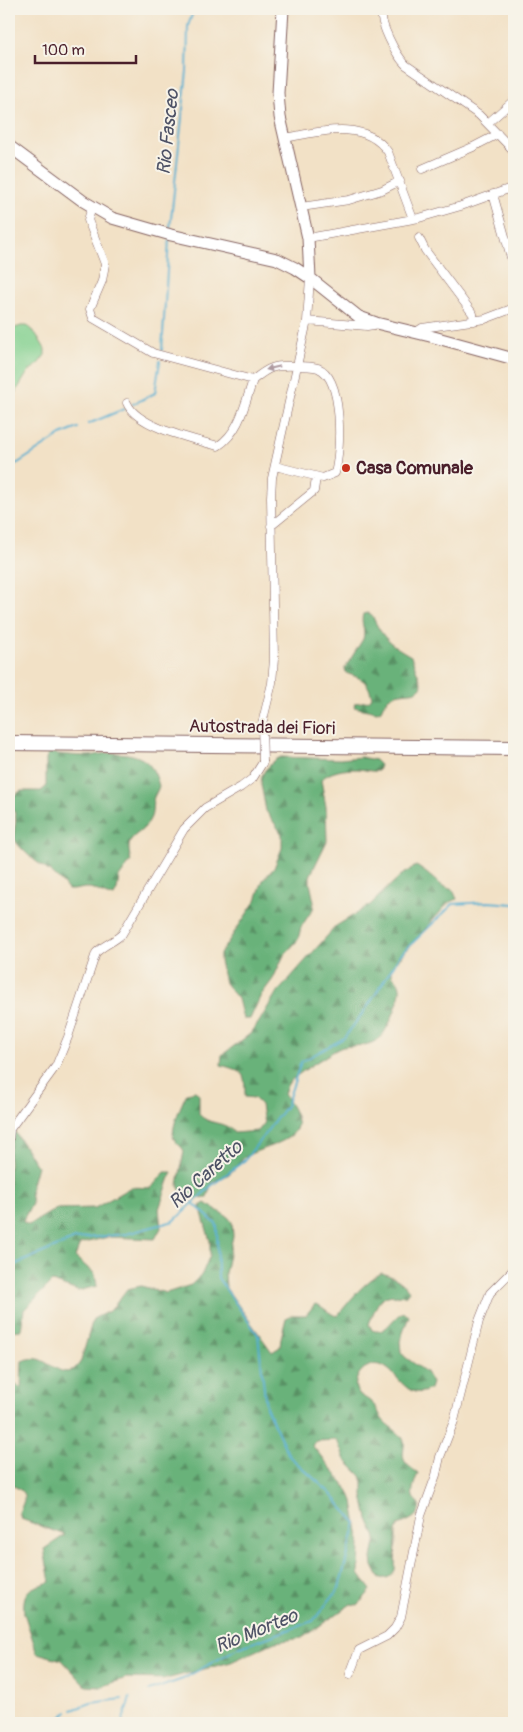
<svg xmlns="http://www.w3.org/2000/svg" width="523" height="1732" font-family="Pangolin,sans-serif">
	<defs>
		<pattern id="forest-firs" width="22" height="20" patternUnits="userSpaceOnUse" patternTransform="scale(1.25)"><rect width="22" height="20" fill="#69b27a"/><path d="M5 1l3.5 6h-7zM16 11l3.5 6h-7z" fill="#589064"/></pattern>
	</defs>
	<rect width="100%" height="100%" fill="#f7f3e8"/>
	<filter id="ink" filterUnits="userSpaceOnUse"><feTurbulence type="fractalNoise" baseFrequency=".02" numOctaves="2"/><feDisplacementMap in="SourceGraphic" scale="10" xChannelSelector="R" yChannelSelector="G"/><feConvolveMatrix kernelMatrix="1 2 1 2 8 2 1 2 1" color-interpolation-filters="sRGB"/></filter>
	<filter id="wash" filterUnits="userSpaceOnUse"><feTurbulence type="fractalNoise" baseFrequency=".0096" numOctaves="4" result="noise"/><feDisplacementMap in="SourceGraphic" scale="20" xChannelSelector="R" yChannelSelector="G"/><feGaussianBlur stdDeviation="1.12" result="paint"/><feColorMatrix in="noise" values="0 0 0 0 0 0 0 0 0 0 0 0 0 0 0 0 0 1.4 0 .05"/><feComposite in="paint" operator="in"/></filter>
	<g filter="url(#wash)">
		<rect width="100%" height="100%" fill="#f2e1c6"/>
		<path fill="#82d08f" stroke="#66785d" d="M21,326H27L36,334L45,349V355L38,364L28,372L9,403V330Z"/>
		<path fill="url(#forest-firs)" stroke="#5a6852" d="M368,613L372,615C382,638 390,644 411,656L422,685C416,700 392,682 381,710L377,712L354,707L355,703L369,701L372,697C367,679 362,679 346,673L345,668L363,639C366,630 360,623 363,614Z
			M48,753C61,754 74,756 87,756C95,756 102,753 110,753C138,753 152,758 159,786C158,791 154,795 153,800C152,807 153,814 150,819C140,840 123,831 131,861L119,877L117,890L114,896C104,896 99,890 90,888C83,887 75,891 68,890C55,871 31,862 17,843C8,831 24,820 9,804L10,798L21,791H41L46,787V759Z
			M281,757L340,759L361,757L375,760L380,765L378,771C370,772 364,769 357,769C345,769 329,771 321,780L326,807L327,841L310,876V883L314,902L313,909L301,927L298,940L284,955L273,979L261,995L250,1019H243L238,999L225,983L220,961V954L256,900L263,880L274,868L282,848V834L266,811L261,784L262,776L265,770L275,760Z
			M416,866C430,873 437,886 453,890L457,899L448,903L392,967V975C396,979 401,984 400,991C399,1003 387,1034 377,1040C367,1047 355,1045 343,1047C335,1049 301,1072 294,1078C288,1082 286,1087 284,1094C289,1103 299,1116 297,1126C294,1143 258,1148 245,1157C239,1161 236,1169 229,1174C224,1178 218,1178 212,1183L207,1197C193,1199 184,1202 178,1185L184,1151C182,1146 176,1144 174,1139C170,1129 182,1103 187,1093L195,1091L199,1094V1114C208,1126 226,1120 234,1133L258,1131L264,1124L261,1105L254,1098L245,1097C245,1072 245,1072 221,1065L222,1055L250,1034L259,1022L275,995L336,926L370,905L400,876Z
			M13,1129L37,1166L30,1191L32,1204L25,1216L23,1222L29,1225L56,1209L95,1208L131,1187L151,1188L165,1172H172L159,1209L161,1228L155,1239L108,1237L80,1244L75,1257L95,1274L97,1286L78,1291L52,1282L24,1310L21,1330L9,1331V1157Z
			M205,1203L228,1217L232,1222L233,1236L225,1273L226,1288L272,1352L280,1347L281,1338L286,1318L292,1315H306L315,1304C324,1306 328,1314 337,1316C350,1301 364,1281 382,1273C393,1277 402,1280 409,1291L405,1296C379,1292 378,1302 369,1324L372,1330C387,1336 391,1317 404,1312L409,1316L400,1341L401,1352L405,1357L426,1372L432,1383L430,1389C401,1407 394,1350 365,1368C357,1373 352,1387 359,1394C363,1397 368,1399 372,1403C377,1407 379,1414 382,1419C387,1426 397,1430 402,1437C408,1445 399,1455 406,1463C409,1467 414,1470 418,1473C416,1479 411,1490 413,1497C415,1501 415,1499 418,1503C424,1516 407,1521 399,1525L396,1531L395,1570C391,1577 388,1579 379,1578L373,1566L372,1558L376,1538L368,1519L363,1496V1482L361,1476L345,1460L337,1440L317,1441L312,1445L349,1491L353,1501L360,1544L359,1574L371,1590L358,1605L351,1604L302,1638L275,1642L231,1662L166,1679L126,1678L101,1687L86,1686L62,1660L37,1653L24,1613C22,1589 30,1588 50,1582L44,1549L65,1535L21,1519L19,1512C26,1498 28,1493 12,1485L9,1490V1381L21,1388L22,1361C27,1359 32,1358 38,1359C54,1364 67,1384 81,1361L93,1319L111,1310L127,1289L141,1286L166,1293L191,1285L202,1274L210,1255V1241L200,1206Z"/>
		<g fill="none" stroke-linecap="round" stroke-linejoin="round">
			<path stroke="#53aed1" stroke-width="2" d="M170,228L187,71L188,26L194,9
				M162,350L169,240
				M133,404L155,393L160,361
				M88,424L124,409
				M9,465L18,463L61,435L78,428
				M9,1267L75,1239L126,1234L174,1221L211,1186L245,1160L286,1106L301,1062L344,1038L368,1006L401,954L453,904L488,902L514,904
				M149,1691L183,1679L238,1648L313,1621L339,1588L356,1523L329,1492L289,1456L266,1407L258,1335L218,1278L217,1225L193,1203
				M72,1710L91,1703L122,1699
				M54,1723L67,1712
				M122,1723L130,1698"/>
		</g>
	</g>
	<g filter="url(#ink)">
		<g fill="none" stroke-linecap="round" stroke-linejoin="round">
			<defs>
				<path id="street" d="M381,9C380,24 395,54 406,65L479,115L514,151
					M488,123L514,100
					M285,138C318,132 365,118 388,152L413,219
					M422,169L473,147L498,134
					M493,194L514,268
					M92,207L88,220L105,264L102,281L90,309L93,318L153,353L253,380C245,403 240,432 218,446C193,439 137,427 127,403
					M301,207L349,200L382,190L400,181
					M308,238L419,218L461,206L514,187
					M419,238L425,250L473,314L474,321
					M307,321L367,326L374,325L376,323
					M416,332L422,328L485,319L514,308
					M253,380C269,367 274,365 295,366C302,366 311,366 318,368C344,378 341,451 335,473L323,478L275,466
					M271,526L314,491L316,477
					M262,724L272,683L274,659L271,497L272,478L307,321L310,278
					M9,1141L10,1129L56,1066L68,1037L96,953C103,945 114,942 122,934L184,829L205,808L241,787L253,778L263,762
					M350,1674L359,1650L387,1636L395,1628L401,1617L421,1516L436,1475L440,1457L454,1421L479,1321L490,1293L514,1269"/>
				<path id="secondary" d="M283,9L278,93L280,117L308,238L310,278
					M9,146L83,201L112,218L171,235L277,259L295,268L310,278L359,317L376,323L430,336L514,359"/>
				<path id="highway" d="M9,743L514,748"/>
			</defs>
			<use href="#street" stroke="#856361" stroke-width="9"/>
			<use href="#secondary" stroke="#856361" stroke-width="13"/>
			<use href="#highway" stroke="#856361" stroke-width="16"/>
			<use href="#street" stroke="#fff" stroke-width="8"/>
			<use href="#secondary" stroke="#fff" stroke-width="11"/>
			<use href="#highway" stroke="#fff" stroke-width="14"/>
			<defs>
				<path id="street-bridge" d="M262,724L263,762"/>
			</defs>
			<use href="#street-bridge" stroke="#856361" stroke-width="9" stroke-linecap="butt"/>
			<use href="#street-bridge" stroke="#fff" stroke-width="8"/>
		</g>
		<defs><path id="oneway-solid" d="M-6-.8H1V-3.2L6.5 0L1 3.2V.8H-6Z" transform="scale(1.25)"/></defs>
		<use fill="#ae9aa0" href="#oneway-solid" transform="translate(273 368) rotate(166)"/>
	</g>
	<circle fill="#c8321e" stroke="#f7f3e8" stroke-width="2" cx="346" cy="468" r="5"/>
	<g text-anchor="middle" stroke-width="4" stroke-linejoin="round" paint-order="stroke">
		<g font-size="18" font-weight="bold" fill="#4a1f2b" stroke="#f7f3e8" text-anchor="start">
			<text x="356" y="474">Casa Comunale</text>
		</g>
		<g font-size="18" fill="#4a1f2b" stroke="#f7f3e8">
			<text transform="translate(262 727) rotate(1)" y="6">Autostrada dei Fiori</text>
		</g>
		<g font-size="19" font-style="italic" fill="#4d5165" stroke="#f7f3e8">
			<text transform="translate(167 132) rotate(-84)" y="7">Rio Fasceo</text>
			<text transform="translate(205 1174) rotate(-42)" y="7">Rio Caretto</text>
			<text transform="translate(256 1630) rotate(-22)" y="7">Rio Morteo</text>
		</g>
	</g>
	<rect width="523" height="1732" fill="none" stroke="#f7f3e8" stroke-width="30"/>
	<path d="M35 55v8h101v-8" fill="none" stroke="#4a1f2b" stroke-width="2.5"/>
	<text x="42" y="55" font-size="15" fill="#4a1f2b" stroke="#f7f3e8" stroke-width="4" paint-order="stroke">100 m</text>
</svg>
